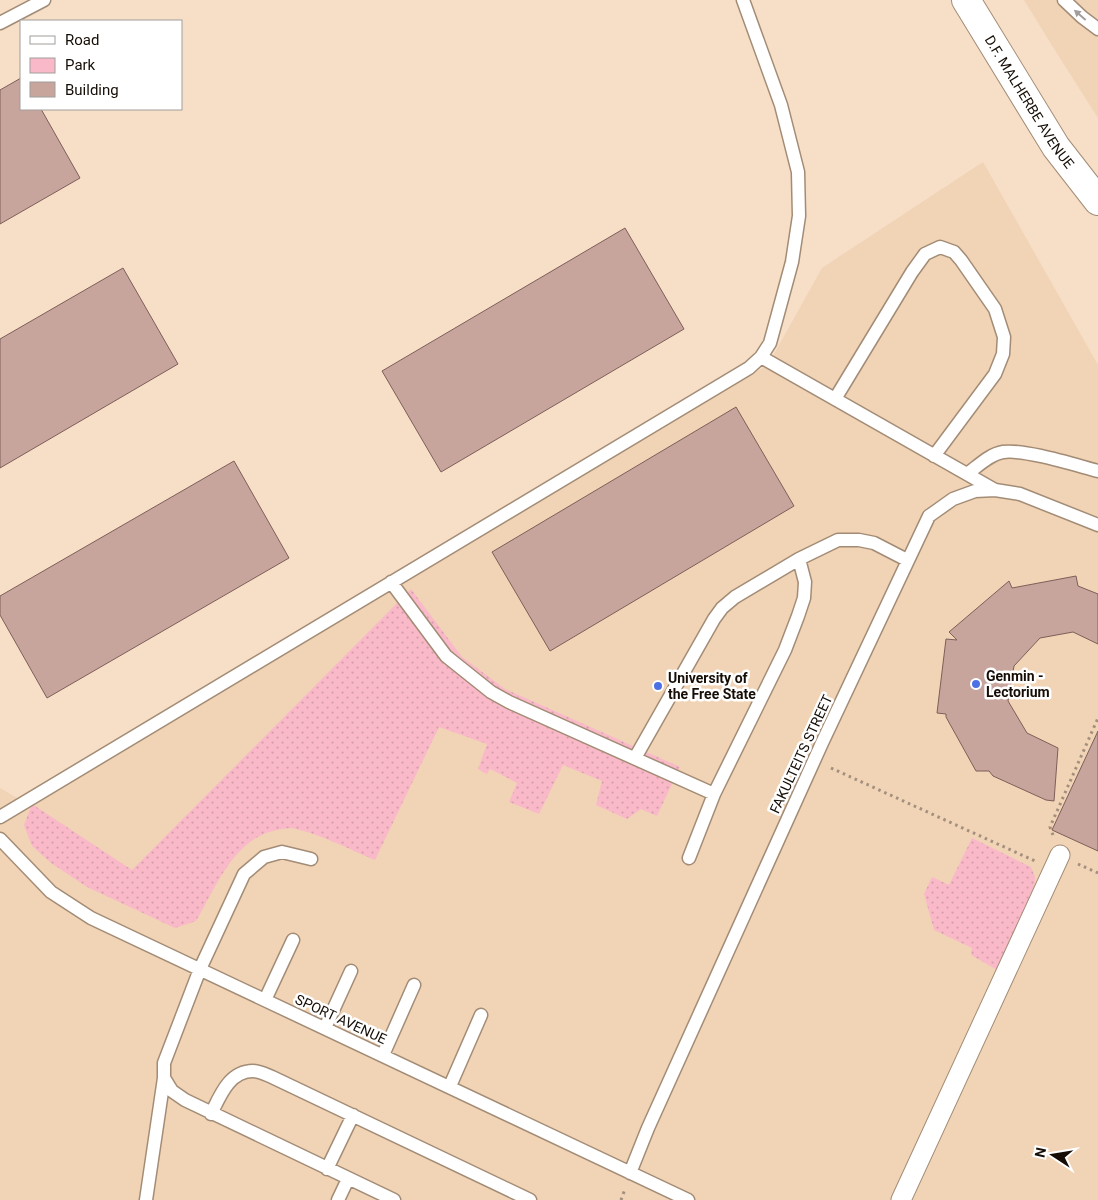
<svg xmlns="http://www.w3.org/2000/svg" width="1098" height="1200" font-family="Roboto,sans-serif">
	<defs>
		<pattern id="green-dots" width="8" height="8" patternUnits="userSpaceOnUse" patternTransform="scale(1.25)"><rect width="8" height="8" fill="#fab9c9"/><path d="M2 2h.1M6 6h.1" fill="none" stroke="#d59eab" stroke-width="1.8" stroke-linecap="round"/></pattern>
	</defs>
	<rect width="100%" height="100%" fill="#f7dec7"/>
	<path fill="#f1d3b5" d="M1024,0H1098V118L1053,47Z
		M983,162L1098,365V1200H0V788L17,798L50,784L405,580L768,365L822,268Z"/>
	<path fill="url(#green-dots)" d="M411,589L462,657L505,689L680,767L657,816L641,809L627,819L596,805L602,781L563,765L539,814L509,802L517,783L490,769L487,774L478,769L487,744L439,727L375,860C348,849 321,834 292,828C288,828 282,829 277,830C234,838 216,887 196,921L175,928L87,887L51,863L32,846L24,825L32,804L132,870Z
		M972,838L1031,867L1035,877L1034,893L999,971L971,955L972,948L934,930L924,894L932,877L949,885Z"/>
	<path fill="#c7a59d" stroke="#7d5f58" d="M21,78V109H41L80,178L0,224V90Z
		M625,228L684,329L441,472L382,371Z
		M123,268L178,364L0,468V339Z
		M736,407L794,506L550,651L492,552Z
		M234,461L289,558L47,698L0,615V596Z
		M1076,576L1078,586L1098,594V644L1073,632L1040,638L1014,666L1008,701L1027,733L1058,748L1054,801L1046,800L993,776L989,771H976L946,717V714L937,713L946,639L957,640L949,632L1009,581L1012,588Z
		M1098,731V851L1052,830Z"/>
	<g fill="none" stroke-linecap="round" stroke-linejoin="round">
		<defs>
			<path id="service" d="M1064,0L1082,17L1098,29
				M0,23L44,0
				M761,357L995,490
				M835,399L912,272L925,254L940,247L954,252L961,260L995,309L1004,337L1003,354L995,374L934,456
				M967,474C978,466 990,454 1003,452C1025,449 1075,465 1098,471
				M391,582L446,656L491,692L509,702L714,794
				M635,758L714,619L722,608L735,597L799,559L838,540H859L874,543L907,560
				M0,817L749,368L761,357L770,343L792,262L799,216L798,172L781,105L743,0
				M0,839L51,892L91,918L688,1200
				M689,858L714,794L785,650L798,616L804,598L805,582L799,559
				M311,859L282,852L264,857L244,874L200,969L164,1063V1078L172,1091L185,1100L394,1200
				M265,1000L293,940
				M325,1028L351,971
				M383,1055L414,985
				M450,1086L481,1015
				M211,1114C220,1096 229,1071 253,1071C259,1071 267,1075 272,1077L530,1200
				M327,1169L353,1115
				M630,1173L648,1128L822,743L929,516L953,499L975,491L995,490L1020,494L1098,525
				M146,1200L164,1078
				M338,1200L348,1179"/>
			<path id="pedestrian" d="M901,1200L1060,855"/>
			<g id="tertiary">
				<path id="s1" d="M966,0L1056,147L1098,201"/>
			</g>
		</defs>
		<use href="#service" stroke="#a38c76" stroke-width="15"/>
		<use href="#pedestrian" stroke="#a38c76" stroke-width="21"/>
		<use href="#tertiary" stroke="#a38c76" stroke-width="30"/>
		<path stroke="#a28f7e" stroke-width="3" stroke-dasharray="2.5 4" stroke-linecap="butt" d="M831,768L1035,861
			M1053,835L1050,827L1098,718
			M1078,864L1098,873
			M621,1200L625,1189"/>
		<use href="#service" stroke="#fff" stroke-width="12"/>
		<use href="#pedestrian" stroke="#fff" stroke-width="19"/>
		<use href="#tertiary" stroke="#fff" stroke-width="28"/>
	</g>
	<defs><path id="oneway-solid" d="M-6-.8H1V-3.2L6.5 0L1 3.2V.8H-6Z" transform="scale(1.25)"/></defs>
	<use fill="#a19e9b" href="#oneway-solid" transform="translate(1080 15) rotate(-139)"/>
	<g fill="#4d70e4" stroke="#fff" stroke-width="2">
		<circle cx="976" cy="684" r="5"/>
		<circle cx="658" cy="686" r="5"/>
	</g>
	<g text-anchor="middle" stroke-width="5" stroke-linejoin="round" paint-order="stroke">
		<g font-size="14" fill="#150d06" stroke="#fff">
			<text dy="5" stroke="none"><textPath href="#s1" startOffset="120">D.F. MALHERBE AVENUE</textPath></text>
			<text transform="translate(801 754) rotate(-65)" y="5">FAKULTEITS STREET</text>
			<text transform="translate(341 1019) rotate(25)" y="5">SPORT AVENUE</text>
		</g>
		<g font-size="14" font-weight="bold" fill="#150d06" stroke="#fff" text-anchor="start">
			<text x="986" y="681">Genmin -<tspan x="986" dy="16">Lectorium</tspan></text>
			<text x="668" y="683">University of<tspan x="668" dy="16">the Free State</tspan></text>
		</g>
	</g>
	<rect x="20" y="20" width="162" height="90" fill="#ffffff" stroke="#a19e9b"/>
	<rect x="30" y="36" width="25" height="8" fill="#ffffff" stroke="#a19e9b"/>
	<text x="65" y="45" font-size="15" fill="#150d06">Road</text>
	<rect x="30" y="58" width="25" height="15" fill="#fab9c9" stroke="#a19e9b"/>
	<text x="65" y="70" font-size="15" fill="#150d06">Park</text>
	<rect x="30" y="82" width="25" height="15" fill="#c7a59d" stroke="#a19e9b"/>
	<text x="65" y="95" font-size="15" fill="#150d06">Building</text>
	<g transform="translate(1053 1155) rotate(282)" stroke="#ffffff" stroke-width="4" paint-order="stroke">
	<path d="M0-4L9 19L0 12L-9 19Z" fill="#150d06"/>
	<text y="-8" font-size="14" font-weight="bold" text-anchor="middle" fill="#150d06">N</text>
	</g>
</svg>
